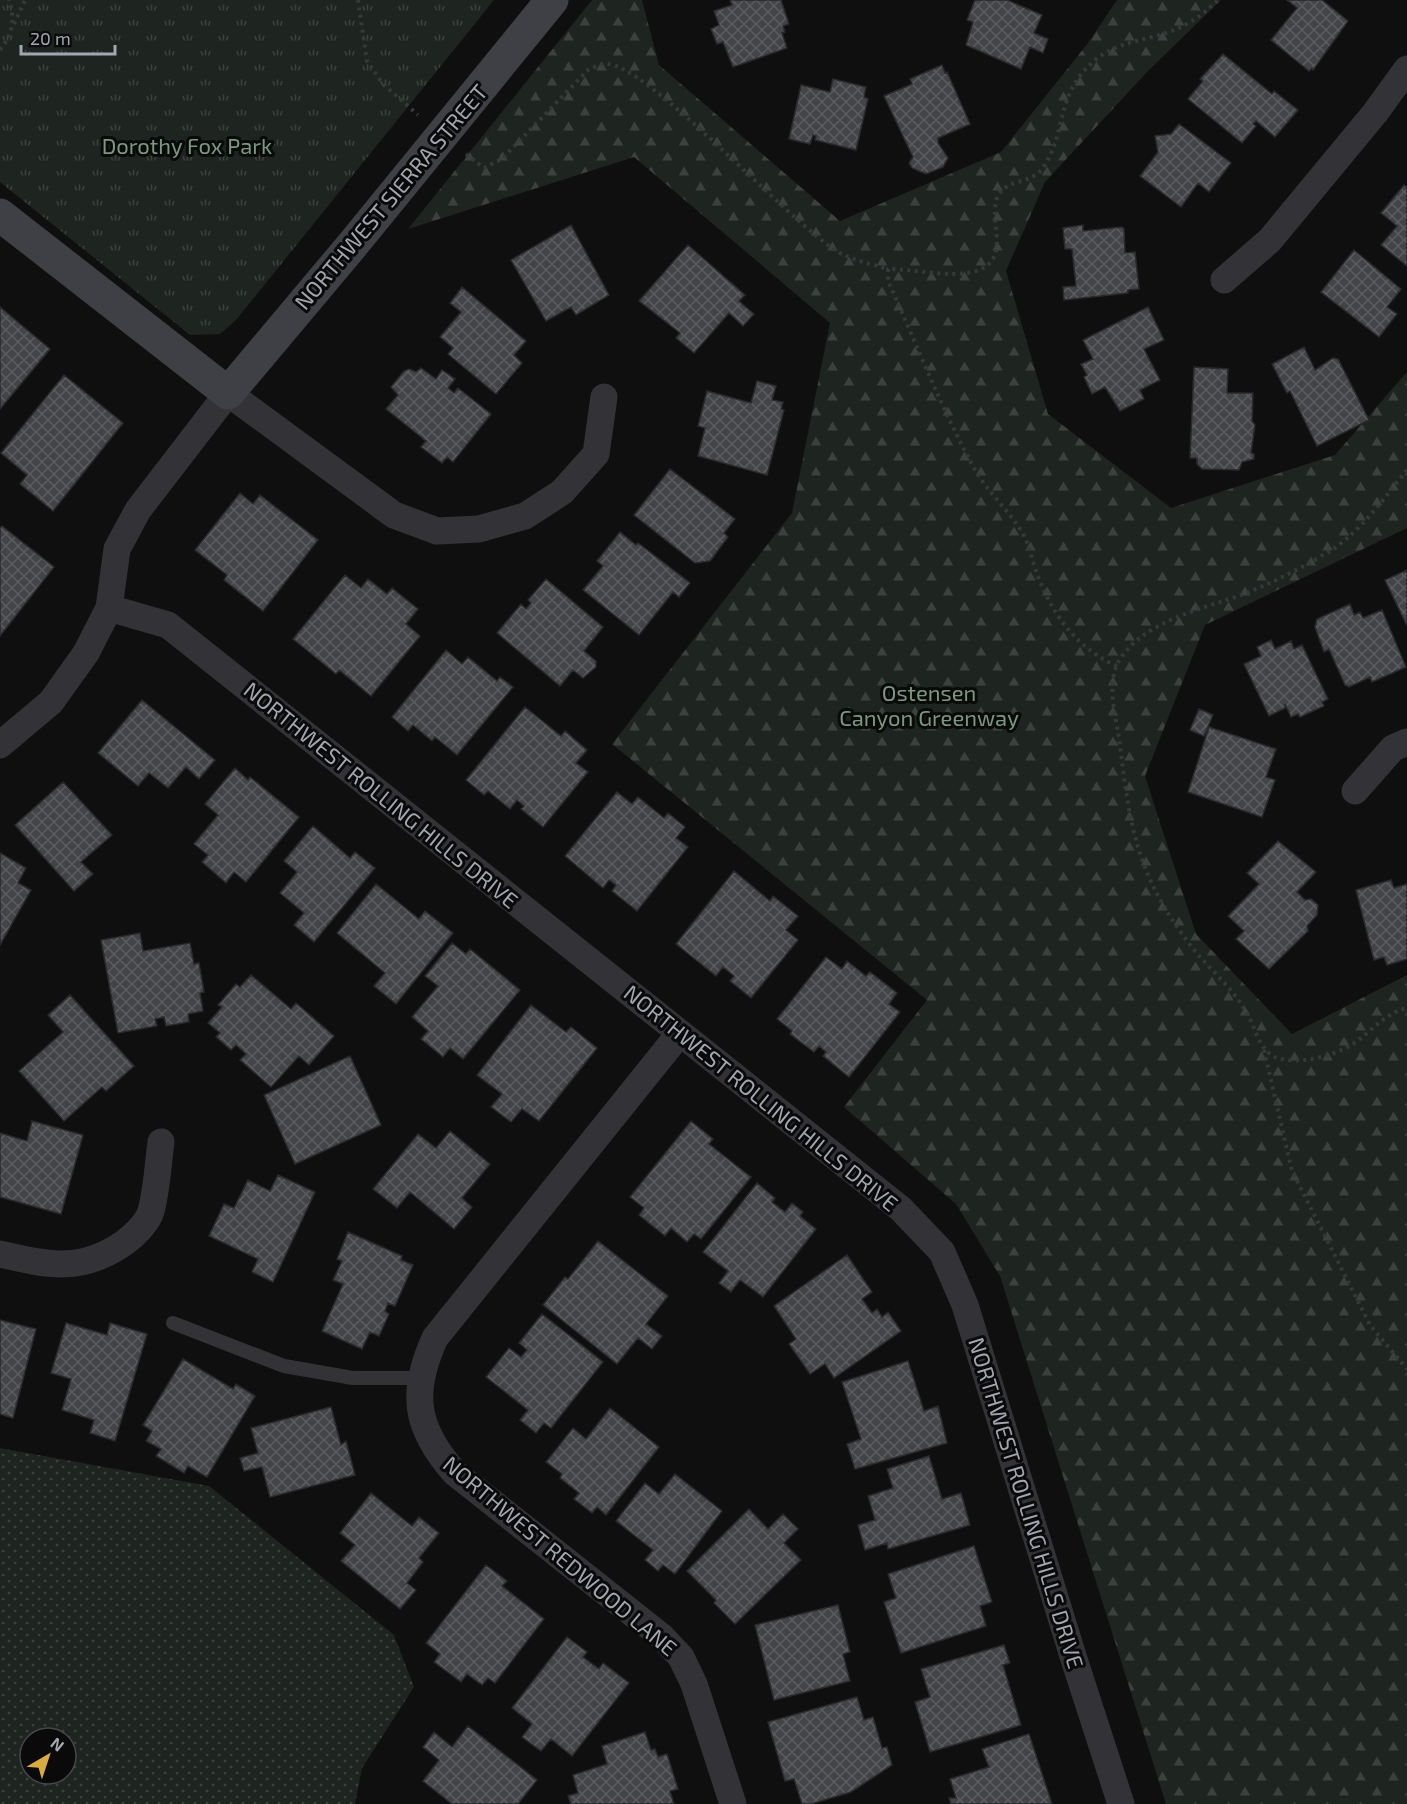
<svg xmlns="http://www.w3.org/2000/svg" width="1407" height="1804" font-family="'Exo 2',sans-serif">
	<defs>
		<pattern id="grass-dots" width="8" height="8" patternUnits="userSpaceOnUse" patternTransform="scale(1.5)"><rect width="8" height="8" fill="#1e241f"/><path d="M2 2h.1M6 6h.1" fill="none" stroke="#3c413d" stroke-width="1.8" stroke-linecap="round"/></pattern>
		<pattern id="forest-firs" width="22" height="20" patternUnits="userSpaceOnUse" patternTransform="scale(1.5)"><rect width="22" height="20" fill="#1e241f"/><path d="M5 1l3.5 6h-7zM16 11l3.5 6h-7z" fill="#3c413d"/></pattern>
		<pattern id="park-tufts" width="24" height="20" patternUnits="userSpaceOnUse" patternTransform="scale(1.5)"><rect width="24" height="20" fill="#1e241f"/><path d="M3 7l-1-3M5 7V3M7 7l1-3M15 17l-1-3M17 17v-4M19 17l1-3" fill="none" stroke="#3c413d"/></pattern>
		<pattern id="building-cross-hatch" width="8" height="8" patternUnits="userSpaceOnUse" patternTransform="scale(1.5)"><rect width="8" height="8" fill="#434448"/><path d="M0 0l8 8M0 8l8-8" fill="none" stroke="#5b5c60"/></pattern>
	</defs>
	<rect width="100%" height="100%" fill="#0f0f10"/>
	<path fill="url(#grass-dots)" fill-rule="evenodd" d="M0,1448L209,1486L394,1635L414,1687L362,1768L355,1804H0ZM30,1738H66V1774H30Z"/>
	<path fill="url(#forest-firs)" d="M592,0H642L659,65L840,221L1001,152L1088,43L1117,0H1221L1147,72L1045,182L1006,271L1048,414L1171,508L1335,455L1407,372V528L1205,625L1145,776L1196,934L1292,1034L1407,975V1804H1166L1000,1276L956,1204L844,1107L927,1000L612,744L792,513L830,323L634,157L408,229Z"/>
	<path fill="url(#park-tufts)" d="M0,0H494L236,320L220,334L190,335L0,182Z"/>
	<path fill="url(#building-cross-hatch)" stroke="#2a292c" stroke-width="1.5" d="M730,0H781L789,24L783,26L785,32L782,33L787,48L733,67L723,42L717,44L711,29L719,25L714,11L732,5Z
		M975,0H1007L1042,15L1034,33L1048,39L1043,53L1030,47L1021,69L966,45L973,22L967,20Z
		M1287,0H1322L1348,21L1313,70L1312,68L1309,71L1271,40L1297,8Z
		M1223,54L1272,94L1274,91L1298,110L1275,137L1256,121L1253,124L1256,126L1242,143L1188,99L1203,81L1200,79Z
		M942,65L945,73L947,72L970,124L938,138V143L948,158L943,167L926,174L912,168L909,163L913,157L911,153L884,96L912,84L910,79Z
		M833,79L866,87L864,97L868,99L856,150L815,140L816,136L813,135L810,144L789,139L801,85L830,92Z
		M1179,124L1231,163L1209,192L1198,183L1181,207L1140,176L1158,152L1155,136L1171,134Z
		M1404,185L1407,187V266L1381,245L1397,226L1381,213Z
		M571,225L609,295L576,315L571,307L546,321L511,260Z
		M1083,225V231L1122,227L1124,229L1125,253L1135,252L1139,289L1128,290V293L1064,300L1063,287L1076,286L1072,249H1065L1063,228Z
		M688,245L745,295L739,301L754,314L743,326L729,313L694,353L676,338L680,333L639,301Z
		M1354,250L1401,289L1387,307L1397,314L1379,337L1321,292Z
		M462,287L526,341L514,355L522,363L496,394L448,354L453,348L440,337L461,312L450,303Z
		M0,307L50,349L0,409Z
		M1148,307L1164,340L1144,349L1160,380L1140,390L1144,399L1120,411L1105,387L1092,394L1084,377L1087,375L1081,364L1093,359L1083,340Z
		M1304,347L1315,370L1333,358L1338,359L1369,420L1317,446L1290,391L1287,393L1272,364Z
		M1194,367L1228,369L1227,393H1253L1252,421L1255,425L1251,453L1254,454V459L1242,462L1239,470L1202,469L1197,464V458H1190Z
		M421,368L436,379L442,370L455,379L448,388L454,393L458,388L491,414L453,462L447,457L442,463L421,447L426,441L386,409L398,395L391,387L404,371L409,369L416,372Z
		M64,375L123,423L53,511L20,484L27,475L1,453Z
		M757,381L776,386L772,400L783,402L781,409L784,410L767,475L698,456L705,428L698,426L707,391L751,403Z
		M670,469L735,519L724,533L728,537L710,561L695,563L634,515Z
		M240,493L253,504L260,495L318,540L263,611L224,580L227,575L195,550Z
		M2,526L54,567L0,636V528Z
		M620,532L636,545L638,543L690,583L679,597L673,592L639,635L583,590L603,566L597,561Z
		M1407,570V626L1385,580Z
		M345,575L361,588L368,579L387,594L392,588L418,609L406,624L420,636L371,696L339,670L336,674L293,639Z
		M546,579L603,627L584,651L596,661V667L583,678L573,670L560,686L497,633L521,604L526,609L531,603L528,600Z
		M1350,604L1354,615L1360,612L1363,618L1382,610L1406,667L1372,682L1370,677L1349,687L1345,685L1329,649L1324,652L1315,627L1317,619Z
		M1271,640L1275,649L1291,641L1294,649L1302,645L1328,699L1322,702L1324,706L1300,717L1298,714L1291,717L1285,704V708L1269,716L1244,664L1261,656L1257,647Z
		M446,650L462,664L468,657L497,681L500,677L513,687L457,755L435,737L432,741L413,725L408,731L392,717Z
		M142,700L215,760L199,779L186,767L168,788L149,773L138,786L98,753Z
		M525,707L561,736L565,731L587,750L576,763L588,772L543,827L521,809L524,806L517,800L510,809L488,791L484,795L466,780Z
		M1199,709L1213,715L1204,736L1190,730Z
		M1209,727L1276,749L1266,777L1275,780L1262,817L1188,792Z
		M235,768L248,780L250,777L299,817L246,882L234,872L226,883L202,862L208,855L194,844L218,815L205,804Z
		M63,782L112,835L81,862L93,874L74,891L15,825Z
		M617,792L632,804L638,797L664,818L668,813L685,827L676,838L688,847L637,911L612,891L616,885L609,880L603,888L565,856Z
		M313,826L350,858L355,852L375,868L314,942L294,925L304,913L280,893L297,872L284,861Z
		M1278,841L1316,872L1297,892L1305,900L1311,899L1318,905L1317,915L1307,926L1308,931L1269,969L1236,939L1244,931L1228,916L1259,884L1247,873Z
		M0,853L26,868L18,883L31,890L0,945Z
		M734,871L770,901L773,896L798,916L786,930L798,940L751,998L730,981L734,976L723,967L716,976L676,944Z
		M1391,880L1394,888L1407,884V959L1387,965L1384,957L1374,960L1356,890Z
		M376,884L419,919L425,911L453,933L396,1004L374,986L385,973L337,933Z
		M140,933L143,951L190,943L194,964L199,963L204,992L200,993L203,1011L188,1014L189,1022L166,1026L164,1017L155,1019L157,1026L118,1033L101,940Z
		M452,943L466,954L470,949L520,990L463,1059L450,1048L443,1057L421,1039L428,1031L412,1017L438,986L425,976Z
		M826,957L842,969L847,961L866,976L870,972L897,993L889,1004L900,1012L849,1077L823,1056L826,1052L819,1046L814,1052L790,1034L792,1031L777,1019Z
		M251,975L291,1009L296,1003L334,1036L309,1065L299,1056L271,1087L240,1060L246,1054L236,1045L231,1050L216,1037L220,1033L208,1023L222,1007L218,1005L236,984L240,987Z
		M70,995L134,1066L106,1091L102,1087L64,1121L19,1071L63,1032L48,1015Z
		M531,1005L566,1032L571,1027L597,1048L539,1121L522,1109L511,1122L491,1107L502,1094L477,1075Z
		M350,1056L381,1125L295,1164L264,1095Z
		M32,1121L83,1135L61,1214L0,1197V1133L27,1141Z
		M691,1121L713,1139L709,1144L751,1177L701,1239L694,1234L687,1242L671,1228L665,1236L639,1215L644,1208L630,1197Z
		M450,1131L490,1164L462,1198L472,1207L454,1229L410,1192L397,1208L373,1189L418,1134L436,1148Z
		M278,1175L315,1192L273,1282L252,1272L258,1259L209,1236L224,1204L234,1208L248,1180L270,1191Z
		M757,1183L775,1198L772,1202L785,1212L792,1203L803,1212L800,1216L816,1229L763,1297L740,1280L731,1292L719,1283L728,1271L703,1252Z
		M348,1232L402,1256L401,1260L413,1265L395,1306L388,1303L385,1311L389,1314L379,1336L370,1332L362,1349L322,1331L343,1284L333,1280L342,1261L337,1259Z
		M598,1241L668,1296L646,1324L662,1336L652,1349L638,1338L617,1364L543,1305L565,1277L568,1279Z
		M847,1255L872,1292L862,1299L872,1313L877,1309L882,1317L888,1312L901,1331L834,1378L825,1364L810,1374L789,1344L796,1339L774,1306Z
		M542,1314L603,1362L551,1428L544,1423L536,1433L520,1420L528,1410L486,1377L509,1348L521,1357L527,1350L519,1343Z
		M0,1320L36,1329L13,1418L0,1414Z
		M66,1323L107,1335L110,1323L147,1334L115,1441L90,1433L94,1420L62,1410L71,1379L51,1373Z
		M183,1359L233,1389L236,1384L255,1396L207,1477L188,1466L184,1473L156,1456L161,1449L146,1441L152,1431L143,1425Z
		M908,1361L924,1411L938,1406L947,1443L855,1469L847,1444L861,1439L842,1382Z
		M331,1407L341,1445L346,1441L355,1475L270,1497L262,1467L244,1471L240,1458L258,1453L251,1428Z
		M610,1408L659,1447L606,1515L597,1507L592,1513L574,1499L579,1493L560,1478L562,1474L546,1462L573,1428L586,1439Z
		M929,1456L942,1499L961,1493L970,1525L888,1549L887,1543L865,1550L858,1525L875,1520L868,1496L893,1488L887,1469Z
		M675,1474L722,1511L675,1574L663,1565L658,1571L645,1560L653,1550L616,1521L645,1483L659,1494Z
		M371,1493L412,1526L419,1517L439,1533L419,1558L423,1562L407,1583L416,1590L400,1609L341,1561L355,1545L340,1533Z
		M749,1509L768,1529L783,1514L798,1529L784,1543L801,1560L735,1624L714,1603L716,1600L687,1571Z
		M974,1546L992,1602L980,1606L986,1626L901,1653L884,1602L896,1598L888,1574Z
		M486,1565L507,1581L502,1586L544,1619L495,1683L488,1678L482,1685L467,1674L461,1682L434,1662L440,1654L426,1643Z
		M838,1605L850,1652L843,1654L850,1681L774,1700L755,1625Z
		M567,1637L587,1652L583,1657L599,1669L603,1663L629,1683L572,1756L551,1739L541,1751L522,1737L532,1724L512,1708Z
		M1004,1645L1010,1663L1003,1665L1021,1725L930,1752L915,1702L930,1697L921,1669Z
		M857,1697L864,1720L873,1717L882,1748L887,1747L892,1765L851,1792L811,1804H802L794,1779L785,1781L768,1722Z
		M468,1726L537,1780L518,1804H452L423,1781L439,1760L423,1747L434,1732L452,1747Z
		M645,1732L651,1750L655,1749L658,1757L667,1754L678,1789L670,1791L674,1804H571L568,1796L578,1793L573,1775L607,1764L602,1746Z
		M1029,1734L1052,1804H951L949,1798H956L950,1779L989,1767L982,1749Z"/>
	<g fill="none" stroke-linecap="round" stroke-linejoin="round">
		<path stroke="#37383c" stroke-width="4" stroke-dasharray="3 4.5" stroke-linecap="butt" d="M358,0L367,61L383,84L418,115
			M14,24L25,0
			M0,50C13,34 15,20 9,0
			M466,154L484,168L502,159L588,70C593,68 600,64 605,64C644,60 792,226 840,253C855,261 872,264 888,269
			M1407,470C1384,498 1364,528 1333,549C1306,566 1274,582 1244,594C1203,609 1146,620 1120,659C1106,681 1115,714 1119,738C1130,826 1135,872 1190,945C1207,967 1231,986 1245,1010C1255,1025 1258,1049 1275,1057C1297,1066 1334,1056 1353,1044C1372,1031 1385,1013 1407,1008
			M1117,666C1075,648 1049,610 1035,568C1031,556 1029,545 1023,534C1009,510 987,492 974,468C941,408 916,343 888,281V269C921,268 1000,293 997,239C996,227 992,205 999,194C1010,177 1034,186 1046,163C1067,127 1056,95 1093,62C1118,39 1152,41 1181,27C1194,21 1208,10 1218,0
			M1264,1050L1292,1171L1370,1325L1407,1369"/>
		<path stroke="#333337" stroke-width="14" d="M173,1323L284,1366L353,1378H420"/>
		<path stroke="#333337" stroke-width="27" d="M1224,280L1270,240L1375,113L1407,69
			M109,608L168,625L901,1209L942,1252L965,1305L1073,1656L1121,1804
			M0,745L51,702L86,653L109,608L117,549L138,510L228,393L394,515L437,531L479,529L525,516L562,492L596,454L604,397
			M1355,791L1393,748L1407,742
			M680,1033L435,1338C410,1393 415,1428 455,1473L661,1636L681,1657L694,1684L733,1804
			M0,1254C48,1265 81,1273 124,1243C134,1236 148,1222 151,1211C157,1189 158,1164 161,1142"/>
		<path stroke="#3f4045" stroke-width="33" d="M0,215L228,393L354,243L552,0"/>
	</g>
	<g text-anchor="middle" stroke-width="6" stroke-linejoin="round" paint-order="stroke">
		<g font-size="22" fill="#7b997e" stroke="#0a0a0b">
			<text x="187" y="154">Dorothy Fox Park</text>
			<text x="929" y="701">Ostensen<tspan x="929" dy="25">Canyon Greenway</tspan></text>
		</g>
		<g font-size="22" fill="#a2a6b0" stroke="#0a0a0b">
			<text transform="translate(391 197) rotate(-50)" y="8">NORTHWEST SIERRA STREET</text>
			<text transform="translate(381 795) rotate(39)" y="8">NORTHWEST ROLLING HILLS DRIVE</text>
			<text transform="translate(761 1098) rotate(39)" y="8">NORTHWEST ROLLING HILLS DRIVE</text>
			<text transform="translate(1026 1503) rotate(73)" y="8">NORTHWEST ROLLING HILLS DRIVE</text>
			<text transform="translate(560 1556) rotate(40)" y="8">NORTHWEST REDWOOD LANE</text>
		</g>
	</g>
	<g transform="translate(48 1756) rotate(39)"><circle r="28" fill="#0a0a0b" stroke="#47484d" stroke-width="1.5"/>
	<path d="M0-4.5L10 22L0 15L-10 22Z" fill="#daab3e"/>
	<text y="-9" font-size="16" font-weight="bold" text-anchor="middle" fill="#a2a6b0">N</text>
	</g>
	<path d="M21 45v9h94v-9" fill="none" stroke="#a2a6b0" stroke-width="3"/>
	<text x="30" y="45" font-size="18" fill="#a2a6b0" stroke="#0a0a0b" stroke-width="4.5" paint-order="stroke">20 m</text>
</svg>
